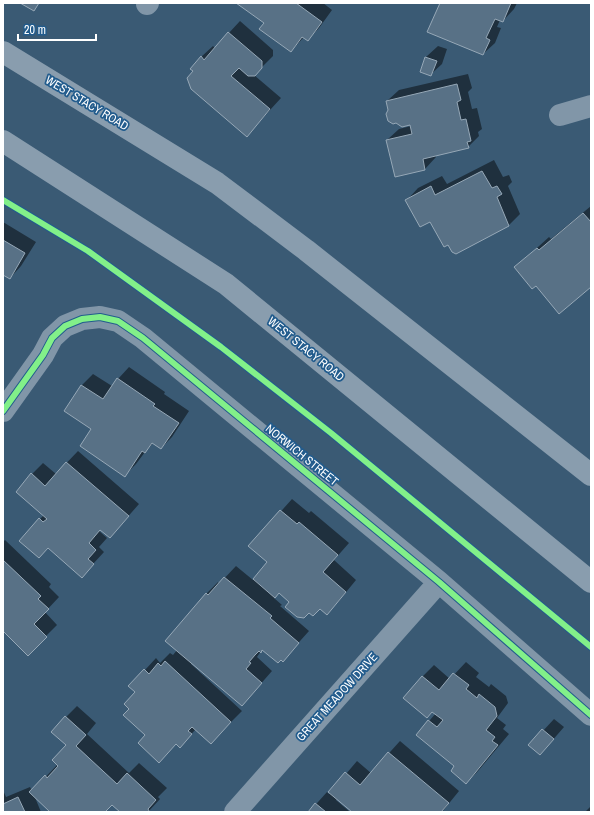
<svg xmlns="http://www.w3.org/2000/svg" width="594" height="815" font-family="'Archivo Narrow',sans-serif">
	<rect width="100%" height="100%" fill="#3a5a74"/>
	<path fill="#0007" d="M238,3H323L332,10L319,28L308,39L304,37L291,51L265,23Z
		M441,3H517L514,9L503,21L500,20L497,27L501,28L495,43L483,54Z
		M240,21L273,50V56L254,75L281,98L247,135L195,71L201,57L213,46L215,48Z
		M438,46L447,49L442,64L430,75L421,72L426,57Z
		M468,74L472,88L468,92L472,109L477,108L482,129L478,132L479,136L468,147L435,155L436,157L425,169L387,140L399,129L411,126L410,124L389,110L387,101L399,90Z
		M494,160L503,177L509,175L512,182L508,186L520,214L509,225L456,253L431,220L407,200L418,188L442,176L447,184Z
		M591,206V286L536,285L516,267L549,237L551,239Z
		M3,222L36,242L21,266L10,278L3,274Z
		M129,367L165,392L164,394L189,411L172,437L161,448L153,443L145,452L136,464L125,475L92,429L65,411L82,385L93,374L112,386L118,379Z
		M78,451L139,504L110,537L101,529L99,531L107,538L99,547L104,552L82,576L40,519L44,515L32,474L43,463L56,474Z
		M292,499L309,513L311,511L349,543L334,560L356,580L338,602L320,608L290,602L280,592L274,598L282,605L280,606L309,631L283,660L263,649L261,651L257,657L272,671L242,705L192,662L191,664L242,711L222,731L196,729L180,746L177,743L147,735L130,709L145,670L156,658L160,663L170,653L173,655L177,650L206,594L218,582L219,584L236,566L253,580L269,562L250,546Z
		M5,540L51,584L49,587L59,597L45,612L57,625L28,654L3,630V542Z
		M466,662L479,673L476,677L489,687L491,684L506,696L508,703L497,718L506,725L503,729L509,734L478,771L466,783L456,766L417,735L436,713L422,677L434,665L450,679Z
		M77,706L96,723L87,734L129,773L139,763L167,788L158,797L160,799L148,812H121L112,804L104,812H52L34,795L41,812H3V790L6,797L30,787L32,791L58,764L67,745L66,717Z
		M554,719L564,727L551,742L530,745Z
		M400,741L459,791L442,812H353L337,798L336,800L350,812H309L327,792L329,794L357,761L371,773Z
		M591,806V812H585Z"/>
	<path fill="#587186" stroke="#96a8b7" d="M20,3H39L34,11Z
		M236,3H296L322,22L308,41L302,37L291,52L259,29L264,23Z
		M440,3H511L503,22L495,19L486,38L490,40L483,55L427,32Z
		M228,32L262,61V68L255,76H248L239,68L231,76L270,109L247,137L191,89L187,78L193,71L190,69L201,56L204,60Z
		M425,57L437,61L431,76L420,72Z
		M457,84L461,100L457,102L461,120L466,119L471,141L467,142L469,148L423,159L425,170L395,177L386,140L412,134L410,125L402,127L396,123L393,124L388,121L386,114L388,110L386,101Z
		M482,171L492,188L497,186L502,194L497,197L509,226L456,254L452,252L448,245L444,247L430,222L420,227L405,200L431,186L435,195Z
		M583,213L591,222V287L559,314L536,286L532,289L514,267L537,248L539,250Z
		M3,240L25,253L10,279L3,275Z
		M117,378L155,404L153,406L179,423L161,449L152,443L145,453L142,451L125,477L80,446L91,429L64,411L81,385L103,399Z
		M66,462L129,516L110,538L100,530L89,543L96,550L88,559L94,564L82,578L48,548L39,558L19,541L39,518L43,522L47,519L16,492L31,473L45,486Z
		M280,510L297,524L299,522L338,555L323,572L346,592L327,615L320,609L313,616L309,613L304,618L297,617L285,607L289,602L279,593L275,598L253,579L267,562L248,546Z
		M3,560L41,596L38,599L49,609L34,624L47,637L28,656L3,631Z
		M224,577L272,616L270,618L299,643L283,662L281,660L278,663L262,650L261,653L259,651L255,655L249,662L251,663L246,669L262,683L242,706L165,641L206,593L208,595Z
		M165,661L231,722L211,744L192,727L188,731L192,734L180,748L176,744L159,763L138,743L145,735L123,715L129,709L124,704L135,692L128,686L144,669L149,674L158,663L161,666Z
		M453,673L469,685L466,689L477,698L479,694L495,707L497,716L486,730L495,737L492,741L498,745L466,784L451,771L454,766L416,735L428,720L437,727L443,720L432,712L427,718L403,698L422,676L439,690Z
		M65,716L86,735L76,746L117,784L127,773L156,800L148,809L149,811L148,812H120L112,805L105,812H50L29,792L45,775L47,778L58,766L52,760L66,745L51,732Z
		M542,729L554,739L540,755L528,745Z
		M388,752L449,803L441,812H352L328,792L345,772L360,785Z
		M18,797L25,812H3V804Z
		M315,803L326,812H308Z"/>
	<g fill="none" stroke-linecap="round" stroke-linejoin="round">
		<path stroke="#8196a8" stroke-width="22" d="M147,4L148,3
			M560,115L591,106
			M3,411L43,355L52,338L65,326L82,319L100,317L118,321L143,338L439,582L591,715
			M235,812L439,582"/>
		<path stroke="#899dae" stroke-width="22" d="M3,52L217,183L306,250L591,475
			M3,141L226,284L591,582"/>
		<defs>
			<path id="cycleway" d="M3,200L88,251L221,347L331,433L591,647
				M3,411L43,355L52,338L65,326L82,319L100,317L118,321L143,338L439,582L591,715"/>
		</defs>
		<use href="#cycleway" stroke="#225c8d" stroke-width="8"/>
		<use href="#cycleway" stroke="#82f089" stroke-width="6"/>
	</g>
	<g text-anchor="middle" stroke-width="3.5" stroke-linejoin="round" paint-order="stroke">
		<g font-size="12" fill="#fff" stroke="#225c8d">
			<text transform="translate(87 103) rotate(31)" y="4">WEST STACY ROAD</text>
			<text transform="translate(306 349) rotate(39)" y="4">WEST STACY ROAD</text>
			<text transform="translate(302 455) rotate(39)" y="4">NORWICH STREET</text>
			<text transform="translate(337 697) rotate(-48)" y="4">GREAT MEADOW DRIVE</text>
		</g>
	</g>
	<rect width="594" height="815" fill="none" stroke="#ffffff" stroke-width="8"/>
	<path d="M18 34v6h78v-6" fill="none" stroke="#ffffff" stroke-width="2"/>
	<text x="24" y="34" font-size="12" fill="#ffffff" stroke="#225c8d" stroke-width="3" paint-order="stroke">20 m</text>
</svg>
